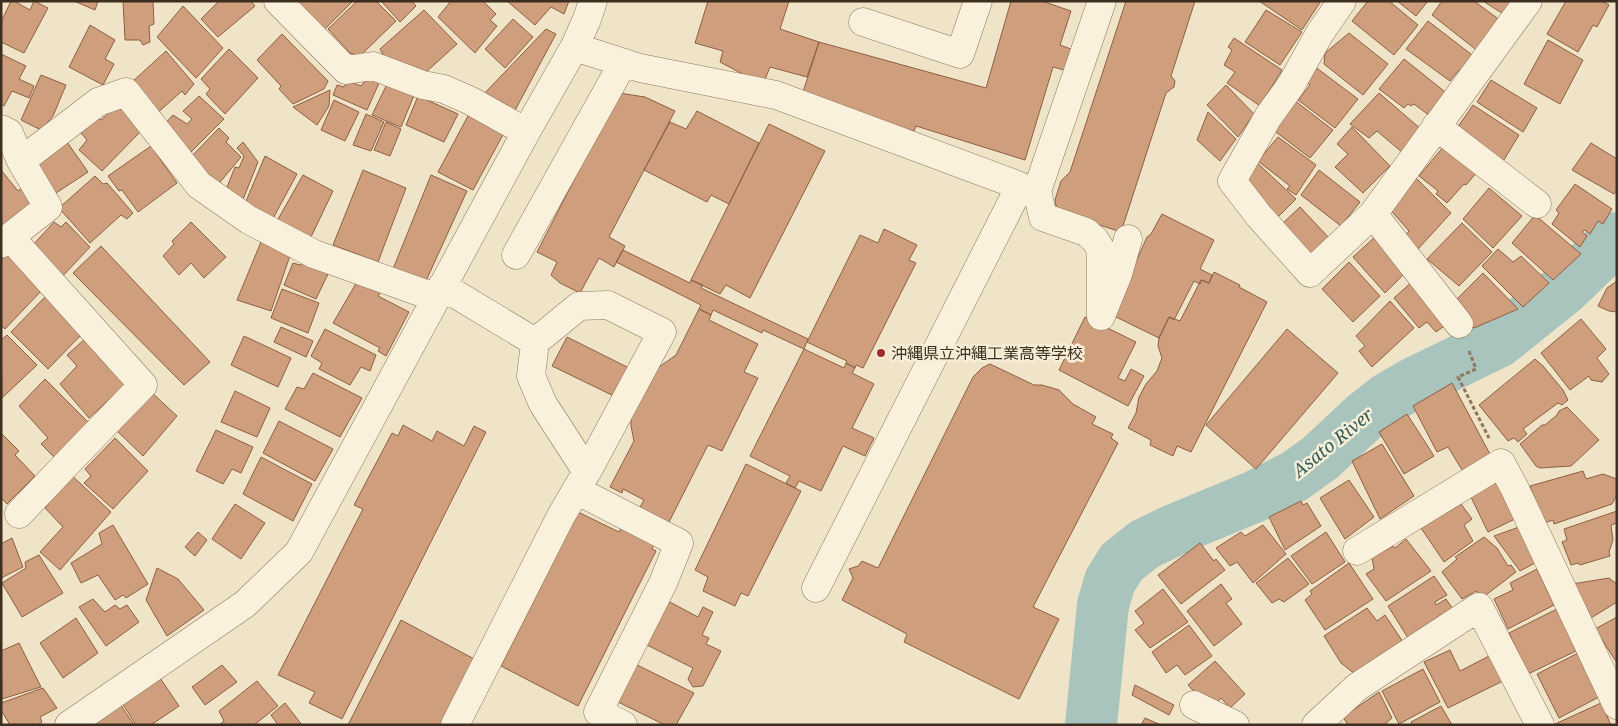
<svg xmlns="http://www.w3.org/2000/svg" width="1618" height="726" font-family="'Noto Serif','Noto Sans JP',serif">
	<rect width="100%" height="100%" fill="#f0e4c8"/>
	<g fill="none" stroke-linecap="round" stroke-linejoin="round">
		<path stroke="#a9c4bc" stroke-width="52" d="M1091,725L1103,605L1110,581L1122,562L1145,544L1174,530L1256,496L1295,476L1320,458L1365,416L1388,398L1414,383L1498,342L1563,290L1617,238"/>
	</g>
	<path fill="#cf9f7d" stroke="#8d5f41" d="M11,1H14L30,10L34,1L48,8L24,53L1,42V22Z
		M74,1H98L95,10Z
		M123,1H153L154,24L149,26L150,42L143,45L140,40H125Z
		M219,1H251L255,6L218,37L201,19Z
		M300,1H353L318,36L293,9Z
		M357,1H376L396,21L360,56L350,53L328,29Z
		M381,1H412L416,6L400,22Z
		M451,1H483L496,14L490,20L497,26L475,53L438,17Z
		M507,1H569L564,14L551,7L535,25Z
		M708,1H789L780,29L819,42L807,77L770,67L764,82L750,78L720,62L723,51L695,43Z
		M1011,1H1042L1071,11L1060,45L1071,49L1064,70L1053,67L1025,160L916,126L914,131L812,100L803,92L819,42L986,88Z
		M1126,1H1195L1171,76L1175,81L1174,87L1166,93L1121,232L1057,211L1055,200L1061,181L1070,172Z
		M1259,1H1321L1302,30Z
		M1368,1H1389L1418,25L1394,55L1352,21Z
		M1397,1H1428L1416,16Z
		M1442,1H1474L1501,21L1479,52L1432,15Z
		M1483,1H1520L1508,17Z
		M1566,1H1602L1609,5L1597,27L1593,25L1578,52L1547,34Z
		M183,6L223,48L196,78L157,37Z
		M424,10L457,44L426,72L386,60L380,49Z
		M1266,10L1302,32L1280,65L1245,42Z
		M513,19L533,37L505,68L485,49Z
		M1428,21L1476,58L1465,75L1459,70L1450,81L1406,49Z
		M90,25L115,40L105,59L114,64L103,85L69,67Z
		M546,29L556,34L513,114L480,98Z
		M1349,33L1388,64L1363,95L1324,64L1325,53Z
		M282,34L328,81L324,89L293,104L279,89L281,86L257,60Z
		M1234,38L1282,70L1260,106L1227,83L1235,72L1224,65L1232,50L1228,47Z
		M1548,40L1583,60L1560,104L1524,84Z
		M229,49L258,78L225,114L206,94L210,89L201,79Z
		M166,51L194,84L185,95L182,91L155,115L132,82Z
		M1,54L26,66L19,79L34,86L29,98L12,91L4,106L1,105Z
		M1404,59L1449,95L1430,116L1414,104L1411,106L1408,104L1404,108L1379,89Z
		M1314,66L1358,99L1335,128L1298,100L1310,85L1304,80Z
		M41,75L66,85L53,116L41,130L21,120Z
		M367,78L379,83L367,110L333,95L337,85L344,87L348,81L361,86Z
		M1491,80L1537,108L1523,132L1477,102Z
		M387,84L415,93L401,127L372,115Z
		M1226,85L1254,114L1238,137L1207,105Z
		M330,90L329,106L317,125L293,107Z
		M619,93L645,97L675,111L609,237L625,246L614,267L599,258L580,293L560,283L551,275L557,262L537,252Z
		M1379,93L1421,129L1403,153L1377,131L1369,138L1350,124Z
		M199,96L224,119L184,159L162,127L173,115L187,124L192,119L183,111Z
		M418,96L458,114L444,142L406,125Z
		M334,100L359,112L345,141L321,130Z
		M1294,100L1333,130L1310,158L1272,129Z
		M118,105L141,131L102,171L79,150L87,140L80,132L96,117L101,120Z
		M1473,105L1519,135L1502,163L1455,131Z
		M697,111L759,143L729,204L711,195L707,202L644,170L670,122L686,129Z
		M1208,112L1236,139L1220,161L1197,140Z
		M366,114L384,122L371,151L353,145Z
		M469,114L504,133L473,190L438,172Z
		M386,122L401,129L390,156L374,150Z
		M769,124L825,151L750,298L726,285L720,294L691,280Z
		M1352,127L1390,166L1363,193L1335,167L1348,154L1337,144Z
		M219,128L229,138L226,142L241,157L216,187L188,160Z
		M1278,137L1316,165L1296,195L1287,189L1290,186L1258,161Z
		M67,142L88,172L53,195L28,157Z
		M243,142L258,162L240,207L222,200L235,167L239,168L244,156L237,148Z
		M1591,143L1617,159V190L1614,194L1572,170Z
		M151,146L177,183L138,212L122,190L119,191L108,176Z
		M1444,146L1477,172L1466,185L1464,184L1447,203L1436,194L1438,191L1419,176Z
		M265,156L297,174L270,224L244,206Z
		M1251,157L1296,199L1277,218L1245,178Z
		M1,170L18,191L23,187L32,202L1,228Z
		M363,170L406,188L378,262L333,245Z
		M1319,170L1360,202L1341,226L1301,195Z
		M303,175L333,191L311,237L273,228Z
		M431,175L467,191L425,283L393,269Z
		M1413,175L1451,213L1418,249L1405,236L1409,231L1387,206Z
		M95,176L103,184L107,183L133,213L127,219L121,215L90,243L59,208Z
		M1575,184L1612,209L1603,224L1598,221L1590,234L1585,230L1582,232L1587,236L1580,247L1552,224L1559,213L1556,210Z
		M1489,188L1522,216L1493,248L1463,219Z
		M1300,207L1331,240L1314,258L1282,224Z
		M1162,214L1214,240L1200,269L1212,275L1209,283L1201,280L1200,284L1194,281L1174,320L1169,317L1159,338L1112,315L1147,237L1151,234Z
		M1535,215L1581,254L1553,280L1512,243Z
		M54,222L61,227L66,222L90,247L59,280L31,247Z
		M191,222L226,257L204,278L191,263L179,275L163,256L174,244L172,241Z
		M1462,223L1492,252L1459,286L1427,259Z
		M884,229L917,245L909,260L916,263L863,368L856,365L855,368L846,363L847,361L807,342L860,235L878,243Z
		M1376,236L1407,271L1385,293L1353,257Z
		M263,237L292,250L271,311L237,300Z
		M101,246L210,362L184,385L73,273Z
		M1498,249L1513,262L1521,256L1549,283L1523,307L1482,266Z
		M623,250L690,283L691,280L703,285L701,288L808,339L804,349L763,330L762,333L713,310L711,315L699,309L701,305L616,262Z
		M6,251L43,289L5,329L1,325V256Z
		M304,261L328,274L316,299L284,285L293,263L300,265Z
		M1349,262L1380,296L1353,322L1322,289Z
		M1214,272L1240,285L1239,287L1267,302L1191,452L1177,446L1173,456L1150,445L1151,440L1128,428L1136,413L1139,397L1146,384L1157,371L1162,358L1158,346L1159,338L1169,317L1180,321L1201,280L1209,283Z
		M1483,273L1518,309L1474,328L1452,304Z
		M358,280L381,292L378,296L409,312L386,356L378,351L380,348L333,323Z
		M1414,280L1451,321L1436,332L1427,322L1419,328L1394,298Z
		M1617,281V312L1609,311L1598,306L1607,288Z
		M282,289L319,303L308,333L271,318Z
		M46,296L83,333L48,369L11,332Z
		M1390,301L1414,328L1372,367L1359,351L1365,346L1356,336Z
		M699,309L711,315L709,320L758,344L744,372L758,378L722,451L708,445L668,524L639,509L644,500L623,489L622,493L610,487L634,441L631,426V411L652,372L676,355Z
		M1085,317L1136,342L1118,378L1125,381L1131,369L1144,376L1128,406L1059,370Z
		M1581,319L1606,349L1597,358L1609,374L1602,382L1591,380L1589,376L1570,390L1541,353Z
		M281,327L313,341L306,357L274,342Z
		M325,329L376,355L370,371L361,367L350,385L319,369L322,363L311,356Z
		M1287,329L1338,373L1256,469L1206,425Z
		M7,335L37,365L2,398L1,340Z
		M244,336L291,358L278,387L231,365Z
		M567,337L635,371L620,399L552,366Z
		M86,338L127,383L89,418L60,384L77,366L67,355Z
		M804,349L844,368L846,363L855,368L852,373L874,384L852,428L874,438L865,456L843,446L821,491L799,481L795,488L786,483L790,476L750,456Z
		M1535,359L1543,366L1563,390L1568,400L1562,405L1558,403L1523,429L1527,434L1518,442L1514,438L1508,441L1479,405Z
		M990,364L1034,385H1042L1059,390L1073,404L1096,417L1092,424L1113,434L1111,438L1118,443L1033,607L1059,619L1019,699L904,642L907,634L842,600L853,578L849,569L858,566L862,561L878,568L973,377L982,368Z
		M313,373L362,398L340,437L285,409L297,387L304,389Z
		M45,379L90,424L55,458L41,444L48,438L19,406Z
		M1452,383L1491,456L1464,473L1448,447L1437,452L1413,406Z
		M150,391L177,416L143,456L115,429Z
		M235,391L270,408L257,437L221,422Z
		M1567,407L1599,440L1571,466L1540,468L1536,466L1520,444L1542,425H1545L1557,415L1559,411Z
		M1407,414L1434,456L1404,474L1379,432Z
		M279,421L333,449L315,481L263,453Z
		M403,425L432,441L437,431L464,446L474,426L486,432L342,719L309,703L315,692L278,675L363,509L354,505L392,433L398,436Z
		M216,430L253,447L241,473L232,469L223,484L196,471Z
		M1,433L19,451L15,455L35,476L7,504L1,498Z
		M115,438L148,471L113,509L84,483L91,476L85,469Z
		M1382,444L1414,496L1380,519L1352,461Z
		M261,457L312,484L293,521L243,494Z
		M746,464L801,491L748,596L741,593L735,606L703,591L708,577L695,570Z
		M1583,471L1586,479L1603,474L1617,479V495L1612,504L1554,524L1553,520L1542,524L1530,486Z
		M69,473L111,512L60,570L40,552L63,527L45,508L61,488Z
		M1498,478L1515,519L1488,532L1468,491Z
		M1349,480L1374,517L1345,539L1320,498Z
		M1301,501L1303,505L1307,503L1321,526L1285,550L1269,517Z
		M235,504L265,523L241,559L212,539Z
		M1461,504L1472,519L1464,525L1473,541L1444,562L1421,528Z
		M1617,511V523L1611,525L1613,540L1609,552L1610,556L1580,565L1578,563L1571,565L1562,542L1567,540L1564,529Z
		M578,512L619,532L623,524L656,539L652,549L656,551L578,706L501,666Z
		M113,525L148,584L126,598L123,595L115,600L98,575L81,583L71,563L102,544L99,533Z
		M1263,525L1286,554L1253,583L1237,562L1230,566L1216,548L1241,532L1245,536Z
		M1519,527L1535,563L1520,571L1494,536Z
		M198,532L207,540L195,556L185,547Z
		M1326,532L1345,562L1312,584L1291,556Z
		M1484,537L1497,548L1508,566L1511,565L1516,572L1482,598L1476,591L1462,599L1442,572L1457,559L1455,557Z
		M12,538L23,567L1,578V544Z
		M1406,539L1431,571L1386,601L1366,574L1374,569L1372,558L1393,546L1395,548Z
		M1200,543L1214,561L1216,559L1225,570L1181,604L1158,575Z
		M39,555L63,593L22,617L2,583L26,568L25,562Z
		M1288,558L1309,584L1284,602L1279,599L1272,603L1256,583Z
		M1349,563L1373,599L1325,630L1305,600L1312,594L1310,591Z
		M157,568L178,579L204,610L167,636L146,600Z
		M1537,569L1554,605L1508,629L1494,599L1513,590L1510,583Z
		M1434,576L1447,595L1435,602L1436,605L1446,599L1455,612L1445,619L1442,614L1408,638L1388,606Z
		M1609,578L1617,584V602L1586,621L1566,585Z
		M1221,584L1232,599L1226,603L1242,624L1214,646L1187,611Z
		M1163,589L1188,622L1150,648L1135,630L1144,623L1135,611Z
		M93,599L105,612L115,605L120,609L127,605L139,622L106,646L79,607Z
		M666,600L698,617L703,607L713,612L702,635L709,638L706,644L721,651L703,686L693,687L688,679L693,668L645,644Z
		M1367,608L1377,621L1385,615L1405,645L1360,678L1341,663L1324,636Z
		M1557,609L1576,651L1528,674L1509,633Z
		M1617,617V663L1595,629Z
		M76,618L98,653L63,678L40,643Z
		M401,620L478,661L445,725H348Z
		M1189,625L1212,656L1185,675L1177,665L1166,673L1152,652Z
		M19,643L41,687L2,699L1,651Z
		M1450,650L1460,671L1493,654L1505,680L1448,708L1424,662Z
		M1578,653L1599,697L1559,718L1537,674Z
		M629,661L694,693L676,725H665L610,698Z
		M1215,661L1245,694L1230,708L1221,698L1212,708L1205,704L1188,685Z
		M222,665L237,682L205,705L192,687Z
		M1423,669L1440,702L1399,724L1382,691Z
		M158,675L179,706L151,725H136L120,700Z
		M257,681L278,706L254,725H219L224,721L219,711Z
		M1135,685L1174,705L1169,715L1132,695Z
		M43,688L57,708L40,717L42,722L38,725H10L1,710V703Z
		M1379,692L1392,718L1384,725H1348L1343,717Z
		M285,703L302,725H278L271,715Z
		M1601,703L1611,725H1555V724Z
		M120,704L134,725H95L93,722Z
		M1441,706L1452,725H1412L1411,722Z
		M1145,718L1161,725H1141Z"/>
	<g fill="none" stroke-linecap="round" stroke-linejoin="round">
		<defs>
			<path id="minor" d="M278,1L346,70L373,66L423,85L444,89L471,101L526,132
				M1342,1L1320,33L1291,85L1268,117L1232,181L1259,216L1310,273L1373,214L1459,324
				M863,22L960,54L978,1
				M575,46L587,51L640,68L776,95L1020,186L816,588
				M1436,126L1537,204
				M1,129L9,133L21,161L98,102L126,92L199,185L249,220L314,254L437,298
				M1021,187L1037,191L1102,1
				M1037,191L1043,217L1086,232L1095,240L1101,250V316L1118,274L1128,239
				M1373,214L1528,1
				M10,237L143,385L77,453L19,514
				M1,244L48,207L21,161
				M516,255L623,63
				M442,286L535,342L531,376L543,404L587,472L662,332L608,305L579,306L535,342
				M576,490L679,543L663,583L598,712L623,725
				M1357,551L1501,463L1514,487L1617,705
				M1194,705L1235,725
				M69,725L245,604L299,552L526,132L575,46L587,19L593,1
				M455,725L561,516L586,473
				M1316,725L1357,687L1479,607L1540,725"/>
		</defs>
		<use href="#minor" stroke="#8d765c" stroke-width="29"/>
		<path stroke="#8d765c" stroke-width="3" stroke-dasharray="4 2.5" stroke-linecap="butt" d="M1469,351L1476,369L1458,377L1489,438"/>
		<use href="#minor" stroke="#faf1dc" stroke-width="28"/>
	</g>
	<circle fill="#9e2a2b" stroke="#f7eed8" stroke-width="2" cx="881" cy="353" r="5"/>
	<g text-anchor="middle" stroke-width="5" stroke-linejoin="round" paint-order="stroke">
		<g font-size="16" fill="#3d2e20" stroke="#f7eed8" text-anchor="start">
			<text x="891" y="359">沖縄県立沖縄工業高等学校</text>
		</g>
		<g font-size="18" font-style="italic" fill="#2f5d5a" stroke="#f7eed8">
			<text transform="translate(1333 443) rotate(-39)" y="6">Asato River</text>
		</g>
	</g>
	<rect width="1618" height="726" fill="none" stroke="#3d2e20" stroke-width="5"/>
</svg>
